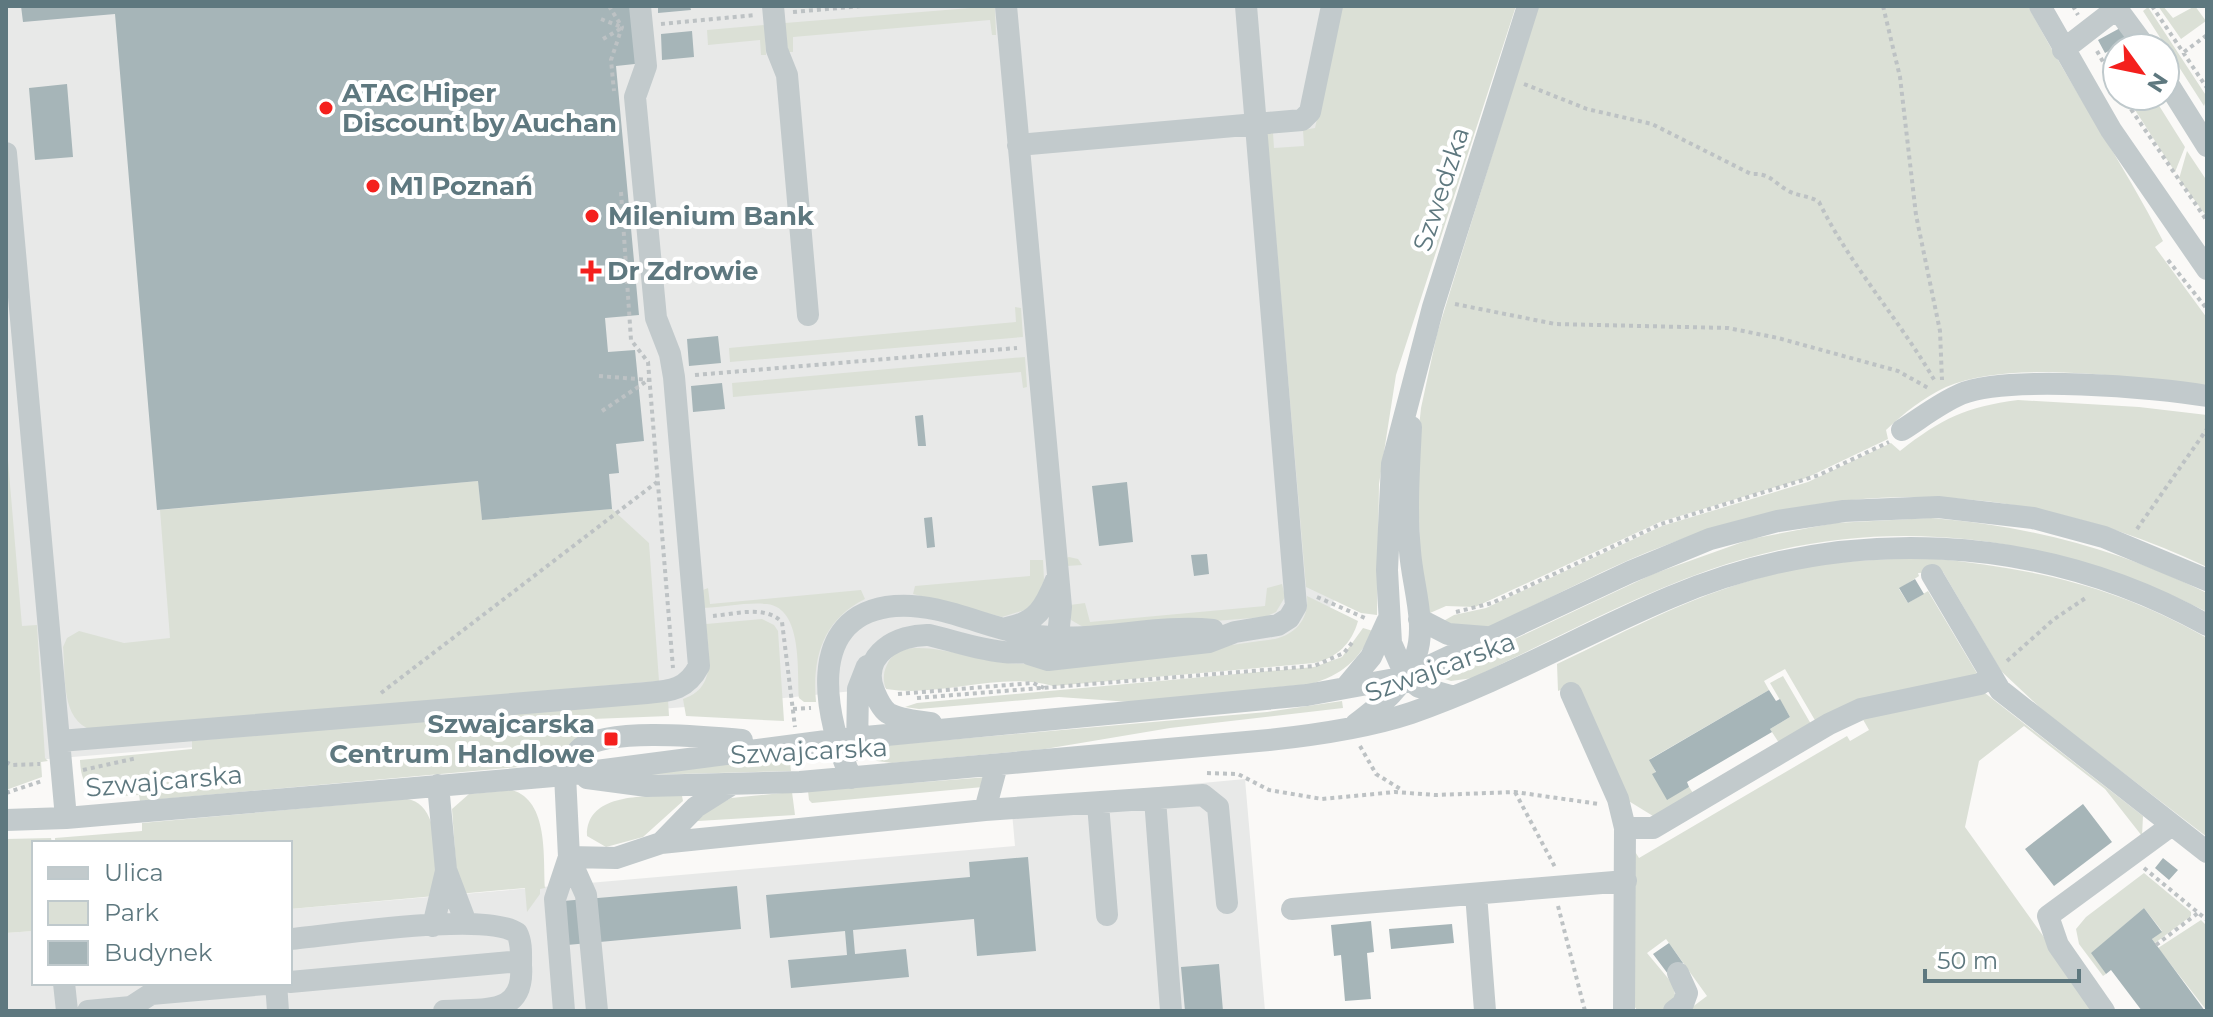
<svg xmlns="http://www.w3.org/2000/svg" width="2213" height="1017" font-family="Montserrat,sans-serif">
	<rect width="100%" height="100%" fill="#faf9f7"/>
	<path fill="#e8e9e8" d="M6,6H1467L1341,590L1306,645L734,703L11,762L6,703Z
		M1245,779L1265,1011H6V933L34,931V983H290V909L1015,846L1011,801Z"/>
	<path fill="#dbe0d6" d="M995,6L996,35H992L990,20L793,37V52H788L785,23Z
		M1342,6H1516L1396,375L1379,484L1377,615L1361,613L1306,587L1267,134L1273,133L1274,148L1304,146L1303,130L1315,128Z
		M1538,6H2028C2070,86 2122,161 2163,241L2155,247L2207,318V386C2135,379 2012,358 1946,387C1923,398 1904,413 1886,430L1888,439L1806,478L1660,522L1475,607L1446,606L1430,613L1421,588L1417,446L1421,408L1437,334Z
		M2158,6H2163L2173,18L2195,6L2206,21L2181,39Z
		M2148,7L2207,97L2204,106L2143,11Z
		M765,25L766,55H761L760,40L708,45L707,30Z
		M2126,96H2153L2185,147L2175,172Z
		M2187,151L2207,181V217L2179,179Z
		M1015,307L1021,308L1023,337L730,362L729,348L1016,322Z
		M1025,357L1027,387L1023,388L1021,372L733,397L732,383Z
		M2018,400L2139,407L2207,415V567C2015,475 1824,475 1629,560C1592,576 1556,595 1520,612C1509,618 1494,628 1482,630C1470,632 1452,625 1440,623L1454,615L1486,608L1662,526L1808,482L1891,443L1900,451C1942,418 1966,407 2018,400Z
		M6,437L22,626L37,625L45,758L48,761L41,762L42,777L6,790Z
		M478,481L482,520L612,509L649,543L659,681L92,730C60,720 66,675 63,647L67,638L79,631L124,643L170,638L160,510Z
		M1931,518C2030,526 2118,549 2207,593V612C2046,533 1881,510 1709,570C1628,599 1550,641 1473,678L1451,681L1436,676L1653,574L1751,539L1835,523Z
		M1069,557L1078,559L1082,565L1067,566L1070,605L1085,603L1090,622L1265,606L1267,588L1282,584L1285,597L1276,612L1265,617L1090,631L1071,620L1066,558Z
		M1930,558C2035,569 2114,585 2207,638V837L2048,715L2001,671L1943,572L1918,573L1919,576L1899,589L1908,603L1928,591L1978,675L1816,722L1785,669L1764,681L1769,690L1650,759L1667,799L1689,787L1693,793L1653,816L1627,800L1575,684L1558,691L1557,664C1636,626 1714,584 1801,568C1844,560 1887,559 1930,558Z
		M1030,560H1043L1044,580L1034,607L1002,617L913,594L915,586L1030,576Z
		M708,588L710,604L861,590L865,599C823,620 812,657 816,702H804L799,698C797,672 803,608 767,604C747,602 724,607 704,608L703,590Z
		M1307,596L1358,621C1352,643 1337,658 1314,663L1053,686C999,671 942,698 886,689C881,676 885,665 894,654C919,637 976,661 1007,663C1096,670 1187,650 1275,639C1296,634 1309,619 1307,596Z
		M762,619L774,625L778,631L784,721L686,716L683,699C718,688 708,652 706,624Z
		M1363,628L1373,631C1359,660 1342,675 1311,684L1130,702L1059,697L919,709L905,707L917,703L1314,667L1342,657Z
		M1783,676L1811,724L1779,743L1770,729L1790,717L1770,683Z
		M1985,693L2143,816L2142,836L2105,789L2024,726L1979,761L1965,827L2097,1011H1687L1707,996L1666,939L1647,953L1672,983L1676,998L1667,1011H1638L1633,1005L1634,850L1639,858L1847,736L1850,741L1869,730L1861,716Z
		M668,700L669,716L592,719L589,733L550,760L529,766L140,801L139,795C107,797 81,800 80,760L192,749V741Z
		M1342,701L1343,708L1170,728L1045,749L892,763L877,761L871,755L878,746L1267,712Z
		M789,755L791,771L606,776Z
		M988,777L983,787L812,803L809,800L808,791Z
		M512,790C549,801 543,857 545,888L540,889V894L527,912L525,888L458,894L452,809L469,794Z
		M792,792L795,815L698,821L699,815L731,798Z
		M682,796L683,801L643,837L606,847L587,836C586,790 652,797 682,796Z
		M407,799C441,803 439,869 435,896L290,909V843H55V838L142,831V823Z
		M51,838L52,843H34V931L6,933V839Z
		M2144,873L2191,912V916L2155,943L2152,939L2162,931L2144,908L2092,953L2106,974L2103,976L2079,944L2076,929L2086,917Z
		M2201,920L2207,926V1011L2158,948Z"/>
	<path fill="#a6b5b8" d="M21,6H639L644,63L616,66L639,315L605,318L608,352L635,350L644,441L616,444L619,473L609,474L612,509L482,520L478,481L157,510L115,14L23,22Z
		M658,6H690L691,10L658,13Z
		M2122,27L2129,40L2105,53L2098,40Z
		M692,31L694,57L662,60L661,34Z
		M67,84L73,157L35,160L29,88Z
		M718,336L721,363L689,366L687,339Z
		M722,383L725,409L693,412L691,386Z
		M923,415L926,446H918L915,416Z
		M1127,482L1133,542L1099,546L1092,486Z
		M932,517L935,547L927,548L924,518Z
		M1207,554L1209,574L1194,576L1191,555Z
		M1915,579L1924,594L1908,603L1899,588Z
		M1769,690L1776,701L1780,699L1790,717L1770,729L1772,732L1687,782L1689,787L1667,800L1652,774L1656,772L1649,760Z
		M2083,804L2112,842L2054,886L2025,849Z
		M1028,857L1036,951L977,956L974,919L853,930L855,954L906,949L909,977L791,988L788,960L847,955L845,931L770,938L766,895L970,877L969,862Z
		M2163,858L2178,870L2169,880L2155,868Z
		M737,886L741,929L567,945L563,901Z
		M2144,908L2162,932L2152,939L2205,1011H2142L2111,970L2106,974L2091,953Z
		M1371,921L1374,952L1367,953L1371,999L1345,1001L1341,955L1334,956L1331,925Z
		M1452,924L1454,943L1391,949L1389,929Z
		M1669,943L1683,963L1668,974L1653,954Z
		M1219,964L1223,1011H1185L1181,967Z"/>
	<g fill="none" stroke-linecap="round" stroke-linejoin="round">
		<path stroke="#bdc2c4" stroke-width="4" stroke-dasharray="4 4" stroke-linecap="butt" d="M609,6L622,27L611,60L614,91
			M1883,6L1900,77L1916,215L1940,331L1942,380
			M2073,6L2078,15
			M2152,6L2207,88
			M793,12L862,6
			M601,19L621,27
			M661,24L756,15
			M603,39L620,29
			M2097,51L2117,87
			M2184,52L2207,35
			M1524,84L1587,109L1652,124L1751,174C1770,173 1773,182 1787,190C1798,197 1809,195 1819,202C1851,267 1900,320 1936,383
			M2122,96L2207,221
			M621,192L631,340L648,362L673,668
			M2168,260L2207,309
			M1455,304L1555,324L1728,328L1778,338L1898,371L1930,389
			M695,375L1017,348
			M599,376L650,380
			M602,411L647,381
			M2137,529L2207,429
			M1317,597L1365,618
			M1456,612L1492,603L1661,524L1819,475L1889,442
			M713,616C735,614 765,605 782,622L795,727
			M2007,661L2053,620L2087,597
			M381,693L657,482
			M898,694L1033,683L1044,688
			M917,698L1314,666L1344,653L1354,640
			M793,709L811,708
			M1360,746L1376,774L1402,790
			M6,762L12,765L40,764
			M83,770L137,758
			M1207,773L1238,774L1269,790L1322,799L1395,792L1435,795L1515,792L1599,804
			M1515,792L1555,867
			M6,793L42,781
			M2144,868L2207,920
			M1558,906L1585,1011
			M2156,945L2198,913"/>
		<path stroke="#c2cacc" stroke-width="22" d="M773,6L777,50L787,75L808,315
			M2040,6L2111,130L2207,269
			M2115,6L2146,48
			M2063,50L2116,9
			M2165,79L2207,146
			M1018,145L1302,120L1310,112L1332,6
			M6,153L66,818
			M1902,430C1921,418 1940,403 1961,394C2007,375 2155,387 2207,396
			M1932,575L2000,690L2207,852
			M1419,619L1448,634L1486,637
			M1006,628C1037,623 1045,607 1056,580
			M1029,654L1048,660L1209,642L1235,632L1278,625L1289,618L1296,606L1246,6
			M1345,688L1371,657L1387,622
			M1571,693L1618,799L1625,828L1624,1011
			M1451,696L1419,687L1406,677L1391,643L1387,570L1392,464L1433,307L1528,6
			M931,723C918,721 899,720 888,713C881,708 877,698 874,691C859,654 899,634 929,635C968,644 1027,669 1058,636L1061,607L1006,6
			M1356,724C1382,704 1404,687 1416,655C1427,624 1412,583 1410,551C1406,510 1409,468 1411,427
			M60,741L647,693C672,691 687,689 699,666L674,377L670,354L656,318L635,97L646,66L640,6
			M857,750L858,689L867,666
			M587,778L647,786L800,782L1269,740C1316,735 1366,728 1411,713C1501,682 1583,634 1671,597C1846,523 2041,533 2207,625
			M851,778C826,721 801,614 895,606C942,602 991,631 1037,636C1096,643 1155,624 1213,630
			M438,785L446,870L466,923
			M1155,799L1171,1011
			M1098,804L1107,915
			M985,810L997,765
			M6,820L66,818L565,775L834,740L1307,695L1406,677L1630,572L1710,539L1778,521L1844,511L1938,507L2033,518L2104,537L2207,580
			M1625,828H1653L1829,724L1861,709L1980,684L1991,677
			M661,843L985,810L1203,795L1218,807L1227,903
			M1476,894L1485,1011
			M1292,909L1626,881
			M433,926L446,871
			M290,939C335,935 486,911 517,933C522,943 521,954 521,965C525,1017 484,1008 444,1011
			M290,982L521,961
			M64,983L67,1011
			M276,983L278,1011
			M88,1011L131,1007L151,994L278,983
			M564,1011L555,899L569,857L565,775C569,765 573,755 581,748C610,727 706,737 742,740
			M597,1011L586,895L569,857L616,858L661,843L696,807L731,785
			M1674,1011L1683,1004L1687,993L1678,973
			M2104,1011L2058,945L2048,916L2172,825"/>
	</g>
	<g fill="#f4201d" stroke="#fff" stroke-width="3">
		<circle cx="326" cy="108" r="8"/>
		<circle cx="373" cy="186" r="8"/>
		<circle cx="592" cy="216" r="8"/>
		<path d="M587 259h8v8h8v8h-8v8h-8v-8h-8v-8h8z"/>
		<rect x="603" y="731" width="16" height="16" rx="4"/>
	</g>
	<g text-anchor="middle" stroke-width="8" stroke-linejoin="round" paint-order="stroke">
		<g font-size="26" font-weight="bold" fill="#5e787f" stroke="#fff" text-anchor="start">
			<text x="342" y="102">ATAC Hiper<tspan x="342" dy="30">Discount by Auchan</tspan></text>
			<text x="389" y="195">M1 Poznań</text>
			<text x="608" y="225">Milenium Bank</text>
			<text x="607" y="280">Dr Zdrowie</text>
			<text x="595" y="733" text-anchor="end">Szwajcarska<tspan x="595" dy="30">Centrum Handlowe</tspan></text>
		</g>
		<g font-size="26" fill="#5e787f" stroke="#fff">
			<text transform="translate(1441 189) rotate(-72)" y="9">Szwedzka</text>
			<text transform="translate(1440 667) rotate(-20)" y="9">Szwajcarska</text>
			<text transform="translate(809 751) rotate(-3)" y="9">Szwajcarska</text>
			<text transform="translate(164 781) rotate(-5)" y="9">Szwajcarska</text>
		</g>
	</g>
	<rect width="2213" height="1017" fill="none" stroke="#5e787f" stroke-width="16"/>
	<rect x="32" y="841" width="260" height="144" fill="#ffffff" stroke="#bfc9cc" stroke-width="2"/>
	<rect x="48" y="867" width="40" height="12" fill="#c2cacc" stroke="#bfc9cc" stroke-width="2"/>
	<text x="104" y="881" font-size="24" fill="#5e787f">Ulica</text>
	<rect x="48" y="901" width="40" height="24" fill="#dbe0d6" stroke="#bfc9cc" stroke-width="2"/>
	<text x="104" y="921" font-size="24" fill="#5e787f">Park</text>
	<rect x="48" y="941" width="40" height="24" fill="#a6b5b8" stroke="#bfc9cc" stroke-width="2"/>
	<text x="104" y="961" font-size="24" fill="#5e787f">Budynek</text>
	<g transform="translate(2141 72) rotate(123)"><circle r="38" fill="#ffffff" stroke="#bfc9cc" stroke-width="2"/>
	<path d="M0-6L14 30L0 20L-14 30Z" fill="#f4201d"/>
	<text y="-12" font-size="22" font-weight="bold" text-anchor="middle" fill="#5e787f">N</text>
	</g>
	<path d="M1925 969v12h154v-12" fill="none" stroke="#5e787f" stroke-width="4"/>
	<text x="1937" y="969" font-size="24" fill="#5e787f" stroke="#ffffff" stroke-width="6" paint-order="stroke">50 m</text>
</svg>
